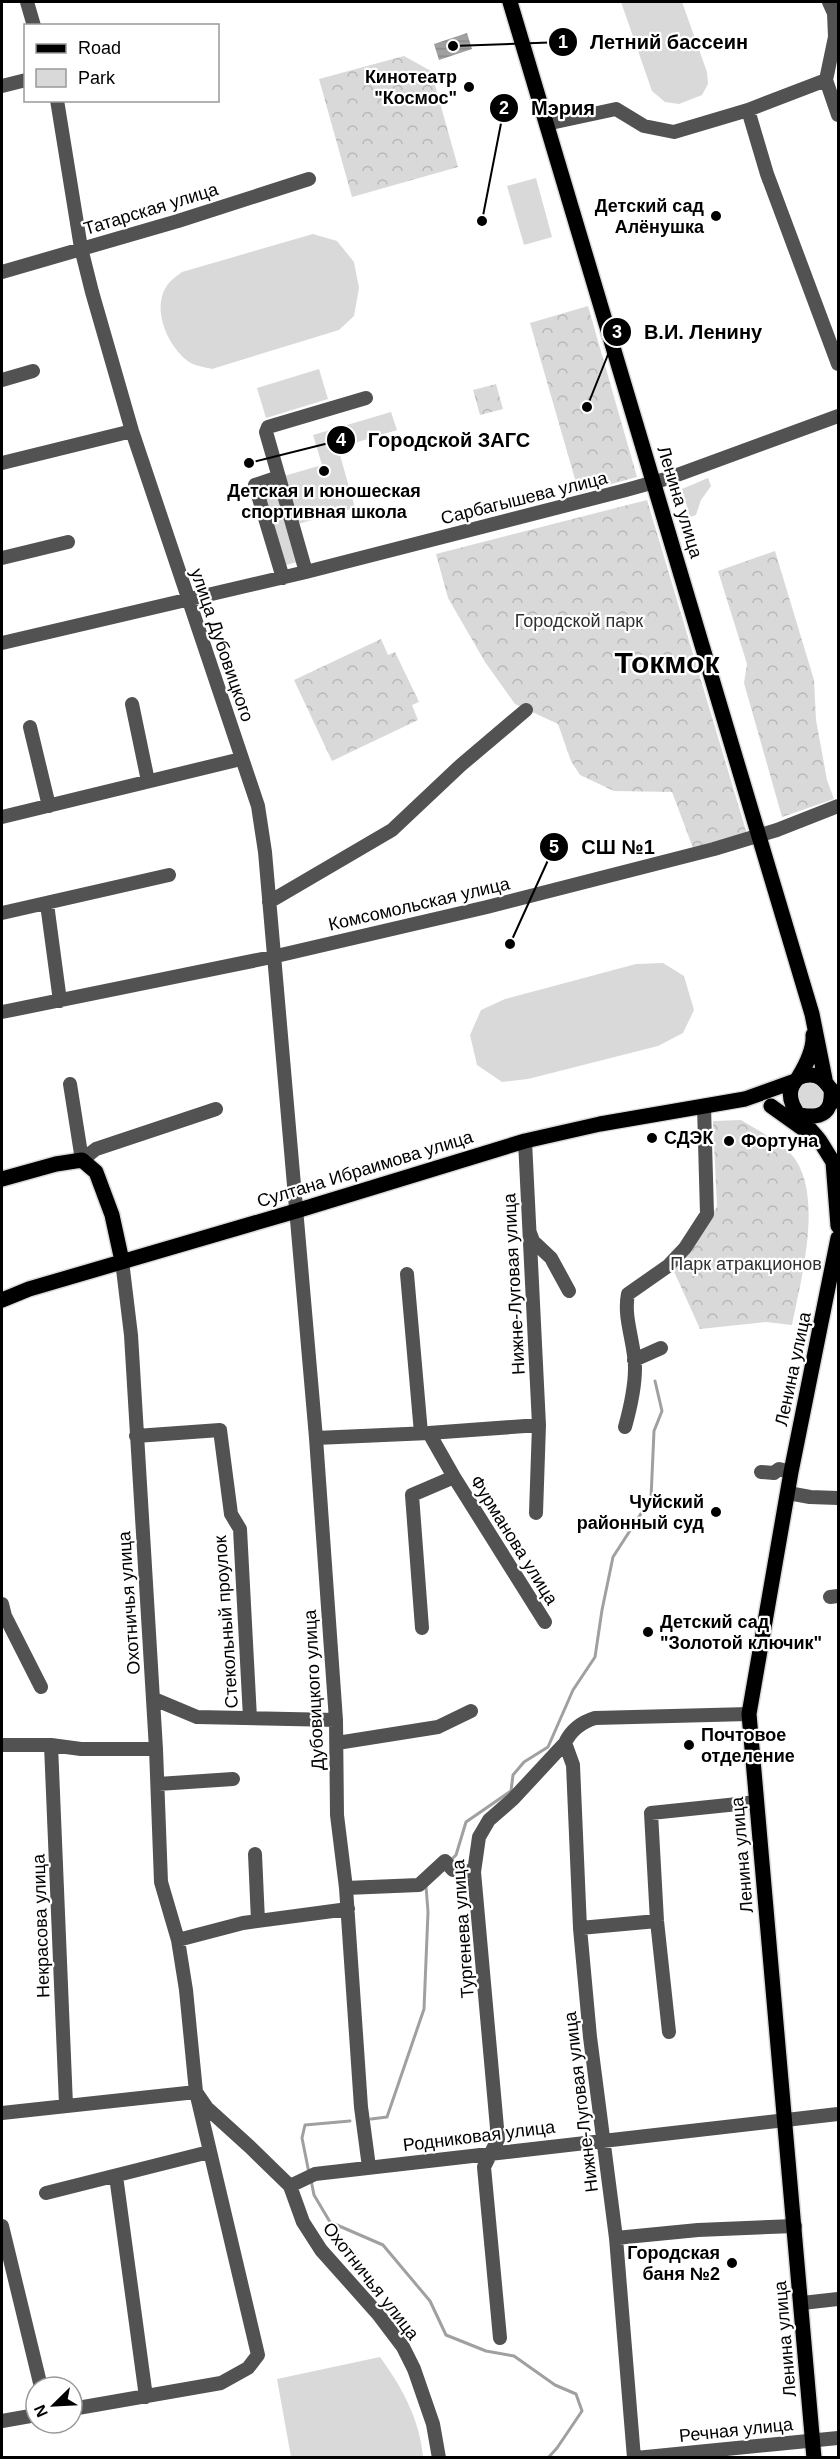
<svg xmlns="http://www.w3.org/2000/svg" width="840" height="2459" font-family="Helvetica,sans-serif">
	<defs>
		<pattern id="forest-crowns" width="20" height="18" patternUnits="userSpaceOnUse" patternTransform="scale(1.5)"><rect width="20" height="18" fill="#d9d9d9"/><path d="M2 6a3 3 0 1 1 6 0M12 15a3 3 0 1 1 6 0" fill="none" stroke="#b8b8b8"/></pattern>
		<pattern id="water-rules" width="6" height="5" patternUnits="userSpaceOnUse" patternTransform="scale(1.5)"><rect width="6" height="5" fill="#a0a0a0"/><path d="M0 2.5h6" fill="none" stroke="#888"/></pattern>
	</defs>
	<rect width="100%" height="100%" fill="#fff"/>
	<path fill="#d9d9d9" d="M621,2H682L707,72L708,84L702,95L679,104L665,102L652,91Z
		M536,178L552,237L524,245L507,186Z
		M313,234L337,241L354,262L359,288L354,316L339,330L212,369C205,367 195,366 189,362C168,347 150,308 168,284C172,279 178,275 182,272Z
		M319,369L328,399L266,418L257,388Z
		M391,412L397,430L338,448L355,508L298,524L284,476L322,465L313,435Z
		M708,478L711,486L701,500L696,515L690,517L682,489Z
		M275,489L297,562L283,566L262,493Z
		M663,963L684,976L694,1010L683,1033L658,1046L528,1079L502,1082L477,1065L470,1035L481,1010L505,999L636,964Z
		M797 1096a14 14 0 1 1 28 0a14 14 0 1 1-28 0Z
		M380,2357C402,2387 420,2420 423,2457H291L277,2379Z"/>
	<path fill="url(#forest-crowns)" d="M404,56L431,71L458,167L352,197L319,79Z
		M588,306L637,477L579,493L530,323Z
		M496,384L503,409L480,415L473,390Z
		M647,500L747,834L693,848L672,792L614,791L580,775L571,761L558,724L515,704L485,662L448,598L436,554Z
		M775,551L814,680L816,720L827,780L834,799L782,817L744,683L747,664L718,571Z
		M381,639L388,655L395,652L419,702L412,705L418,720L332,761L294,680Z
		M741,1120C757,1130 778,1140 791,1154C825,1192 801,1279 792,1325L766,1322L700,1329L672,1267L717,1207L713,1121Z"/>
	<path fill="url(#water-rules)" d="M467,33L472,49L439,60L434,44Z"/>
	<g fill="none" stroke-linecap="round" stroke-linejoin="round">
		<path stroke="#a0a0a0" stroke-width="3" d="M451,1860L456,1855L466,1822L511,1791L513,1775L524,1762L548,1747L573,1690L595,1657L602,1610L613,1557L651,1498L654,1431L662,1411L655,1381
			M371,2119L387,2117L424,2009L428,1912L426,1886
			M309,2173L302,2138L305,2125L350,2121
			M311,2180L314,2195L330,2222L383,2245L430,2301L446,2335L486,2351L514,2356L555,2385L576,2394L582,2411L557,2448L548,2458"/>
		<defs>
			<path id="major" d="M510,2L812,1014L825,1079
				M798,1078C806,1065 814,1050 813,1035
				M771,1106L820,1141L838,1170
				M801,1115C822,1119 833,1112 831,1089
				M820,1141C807,1124 776,1099 798,1078C820,1068 828,1084 838,1101
				M833,1162L838,1226
				M2,1179L56,1164L82,1160L96,1172L112,1215L122,1261
				M2,1300L29,1289L296,1211L525,1141L600,1124L745,1099L795,1081
				M814,2458L749,1714L791,1472L838,1238"/>
		</defs>
		<use href="#major" stroke="#dbdbdb" stroke-width="18"/>
		<path stroke="#525252" stroke-width="14" d="M27,2L34,26
			M829,2L834,13L835,37L826,80L838,115
			M2,86L26,80
			M57,100L81,248L92,292L132,431L258,806L265,852L316,1438L336,1720L337,1815L346,1888L361,2107L369,2167
			M748,110L767,174L838,364
			M546,124L616,109L644,126L674,132L748,110L826,80
			M2,272L178,221L309,179
			M2,380L33,371
			M2,463L132,431
			M279,477L255,485L283,578
			M2,558L68,542
			M306,572L266,432L268,427L366,398
			M2,643L306,572L626,490L669,478L838,416
			M132,704L148,781
			M30,727L49,806
			M2,817L241,759
			M269,902L392,830L461,765L526,710
			M47,904L60,1001
			M2,913L169,875
			M2,1012L272,957L487,907L714,849L777,830L838,806
			M70,1084L82,1160L96,1149L216,1109
			M525,1141L539,1425L536,1513
			M530,1233L533,1241L551,1258L569,1291
			M122,1261L131,1335L156,1749L161,1882L178,1940L186,1990L196,2092L207,2108L250,2147L290,2186L303,2222L321,2250L378,2314L403,2347L414,2369L433,2424L439,2458
			M407,1274L421,1433
			M634,1360L661,1348
			M625,1427C630,1409 635,1387 635,1368C635,1343 623,1318 628,1294L668,1266L685,1248L707,1214L704,1106
			M429,1433L539,1425
			M136,1436L220,1430L231,1514L240,1529L250,1718
			M316,1438L429,1433L454,1477L545,1622
			M761,1472L774,1473L779,1469L791,1472
			M788,1493L810,1497L838,1498
			M830,1597L838,1596
			M2,1604L5,1616L41,1687
			M422,1628L412,1495L454,1477
			M154,1699L197,1717L336,1720
			M337,1743L438,1727L471,1711
			M565,1743L573,1765L580,1928L590,2037L616,2238L634,2458
			M2,1745H51L81,1749H156
			M51,1745L66,2105
			M158,1784L233,1779
			M255,1854L258,1921
			M346,1888L419,1885L445,1861L453,1870L474,1872
			M580,1928L657,1921
			M178,1940L243,1923L348,1909
			M669,2032L657,1921L651,1813L757,1802
			M2,2113L196,2092L258,2355L248,2368L221,2383L72,2409
			M116,2176L146,2397
			M290,2186L315,2174L838,2114
			M46,2193L209,2152
			M2,2226L41,2387
			M616,2238L698,2230L795,2226
			M802,2303L838,2299
			M500,2338L484,2167L498,2139L474,1872L479,1837L489,1820L513,1799L565,1743C571,1730 582,1722 595,1718L749,1714
			M2,2421L36,2415
			M636,2458L838,2438"/>
		<use href="#major" stroke="#000" stroke-width="15"/>
	</g>
	<g fill="#000" stroke="#fff" stroke-width="2">
		<circle cx="469" cy="87" r="6"/>
		<circle cx="716" cy="216" r="6"/>
		<circle cx="324" cy="471" r="6"/>
		<circle cx="652" cy="1138" r="6"/>
		<circle cx="729" cy="1141" r="6"/>
		<circle cx="716" cy="1512" r="6"/>
		<circle cx="648" cy="1632" r="6"/>
		<circle cx="689" cy="1745" r="6"/>
		<circle cx="732" cy="2263" r="6"/>
	</g>
	<g text-anchor="middle" stroke-width="4.5" stroke-linejoin="round" paint-order="stroke">
		<g font-size="18" font-weight="bold" fill="#000" stroke="#fff" text-anchor="end">
			<text x="457" y="83">Кинотеатр<tspan x="457" dy="21">"Космос"</tspan></text>
			<text x="704" y="212">Детский сад<tspan x="704" dy="21">Алёнушка</tspan></text>
			<text x="324" y="497" text-anchor="middle">Детская и юношеская<tspan x="324" dy="21">спортивная школа</tspan></text>
			<text x="664" y="1144" text-anchor="start">СДЭК</text>
			<text x="741" y="1147" text-anchor="start">Фортуна</text>
			<text x="704" y="1508">Чуйский<tspan x="704" dy="21">районный суд</tspan></text>
			<text x="660" y="1628" text-anchor="start">Детский сад<tspan x="660" dy="21">"Золотой ключик"</tspan></text>
			<text x="701" y="1741" text-anchor="start">Почтовое<tspan x="701" dy="21">отделение</tspan></text>
			<text x="720" y="2259">Городская<tspan x="720" dy="21">баня №2</tspan></text>
		</g>
		<g font-size="18" fill="#000" stroke="#fff">
			<text transform="translate(151 209) rotate(-17)" y="6">Татарская улица</text>
			<text transform="translate(524 498) rotate(-14)" y="6">Сарбагышева улица</text>
			<text transform="translate(680 502) rotate(73)" y="6">Ленина улица</text>
			<text transform="translate(222 645) rotate(71)" y="6">улица Дубовицкого</text>
			<text transform="translate(419 904) rotate(-13)" y="6">Комсомольская улица</text>
			<text transform="translate(365 1169) rotate(-17)" y="6">Султана Ибраимова улица</text>
			<text transform="translate(514 1284) rotate(-93)" y="6">Нижне-Луговая улица</text>
			<text transform="translate(793 1369) rotate(-78)" y="6">Ленина улица</text>
			<text transform="translate(514 1540) rotate(58)" y="6">Фурманова улица</text>
			<text transform="translate(129 1603) rotate(-94)" y="6">Охотничья улица</text>
			<text transform="translate(226 1622) rotate(-94)" y="6">Стекольный проулок</text>
			<text transform="translate(314 1690) rotate(-93)" y="6">Дубовицкого улица</text>
			<text transform="translate(742 1855) rotate(-95)" y="6">Ленина улица</text>
			<text transform="translate(41 1926) rotate(-92)" y="6">Некрасова улица</text>
			<text transform="translate(463 1929) rotate(-94)" y="6">Тургенева улица</text>
			<text transform="translate(581 2102) rotate(-97)" y="6">Нижне-Луговая улица</text>
			<text transform="translate(479 2136) rotate(-7)" y="6">Родниковая улица</text>
			<text transform="translate(371 2281) rotate(52)" y="6">Охотничья улица</text>
			<text transform="translate(785 2339) rotate(-95)" y="6">Ленина улица</text>
			<text transform="translate(736 2430) rotate(-6)" y="6">Речная улица</text>
		</g>
		<g font-size="18" fill="#303030" stroke="#fff">
			<text x="579" y="627">Городской парк</text>
			<text x="746" y="1270">Парк атракционов</text>
		</g>
		<g font-size="30" font-weight="bold" fill="#000" stroke="#fff">
			<text x="667" y="673">Токмок</text>
		</g>
	</g>
	<path fill="none" stroke="#000" stroke-width="2" d="M453 46L563 42M482 221L504 108M587 407L617 332M249 463L341 440M510 944L554 847"/>
	<g fill="#000" stroke="#fff" stroke-width="2">
		<circle cx="453" cy="46" r="6"/>
		<circle cx="482" cy="221" r="6"/>
		<circle cx="587" cy="407" r="6"/>
		<circle cx="249" cy="463" r="6"/>
		<circle cx="510" cy="944" r="6"/>
		<circle cx="563" cy="42" r="15"/>
		<circle cx="504" cy="108" r="15"/>
		<circle cx="617" cy="332" r="15"/>
		<circle cx="341" cy="440" r="15"/>
		<circle cx="554" cy="847" r="15"/>
	</g>
	<g font-size="18" text-anchor="middle" font-weight="bold" fill="#fff">
		<text x="563" y="48">1</text>
		<text x="504" y="114">2</text>
		<text x="617" y="338">3</text>
		<text x="341" y="446">4</text>
		<text x="554" y="853">5</text>
	</g>
	<g font-size="20" text-anchor="middle" font-weight="bold" fill="#000" stroke="#fff" stroke-width="4.5" stroke-linejoin="round" paint-order="stroke">
		<text x="669" y="49">Летний бассеин</text>
		<text x="563" y="115">Мэрия</text>
		<text x="703" y="339">В.И. Ленину</text>
		<text x="449" y="447">Городской ЗАГС</text>
		<text x="618" y="854">СШ №1</text>
	</g>
	<rect width="840" height="2459" fill="none" stroke="#000000" stroke-width="6"/>
	<rect x="24" y="24" width="195" height="78" fill="#ffffff" stroke="#999999" stroke-width="1.5"/>
	<rect x="36" y="44" width="30" height="9" fill="#000000" stroke="#999999" stroke-width="1.5"/>
	<text x="78" y="54" font-size="18" fill="#000000">Road</text>
	<rect x="36" y="69" width="30" height="18" fill="#d9d9d9" stroke="#999999" stroke-width="1.5"/>
	<text x="78" y="84" font-size="18" fill="#000000">Park</text>
	<g transform="translate(54 2405) rotate(246)"><circle r="28" fill="#ffffff" stroke="#999999" stroke-width="1.5"/>
	<path d="M0-4.5L10 22L0 15L-10 22Z" fill="#000000"/>
	<text y="-9" font-size="16" font-weight="bold" text-anchor="middle" fill="#000000">N</text>
	</g>
</svg>
